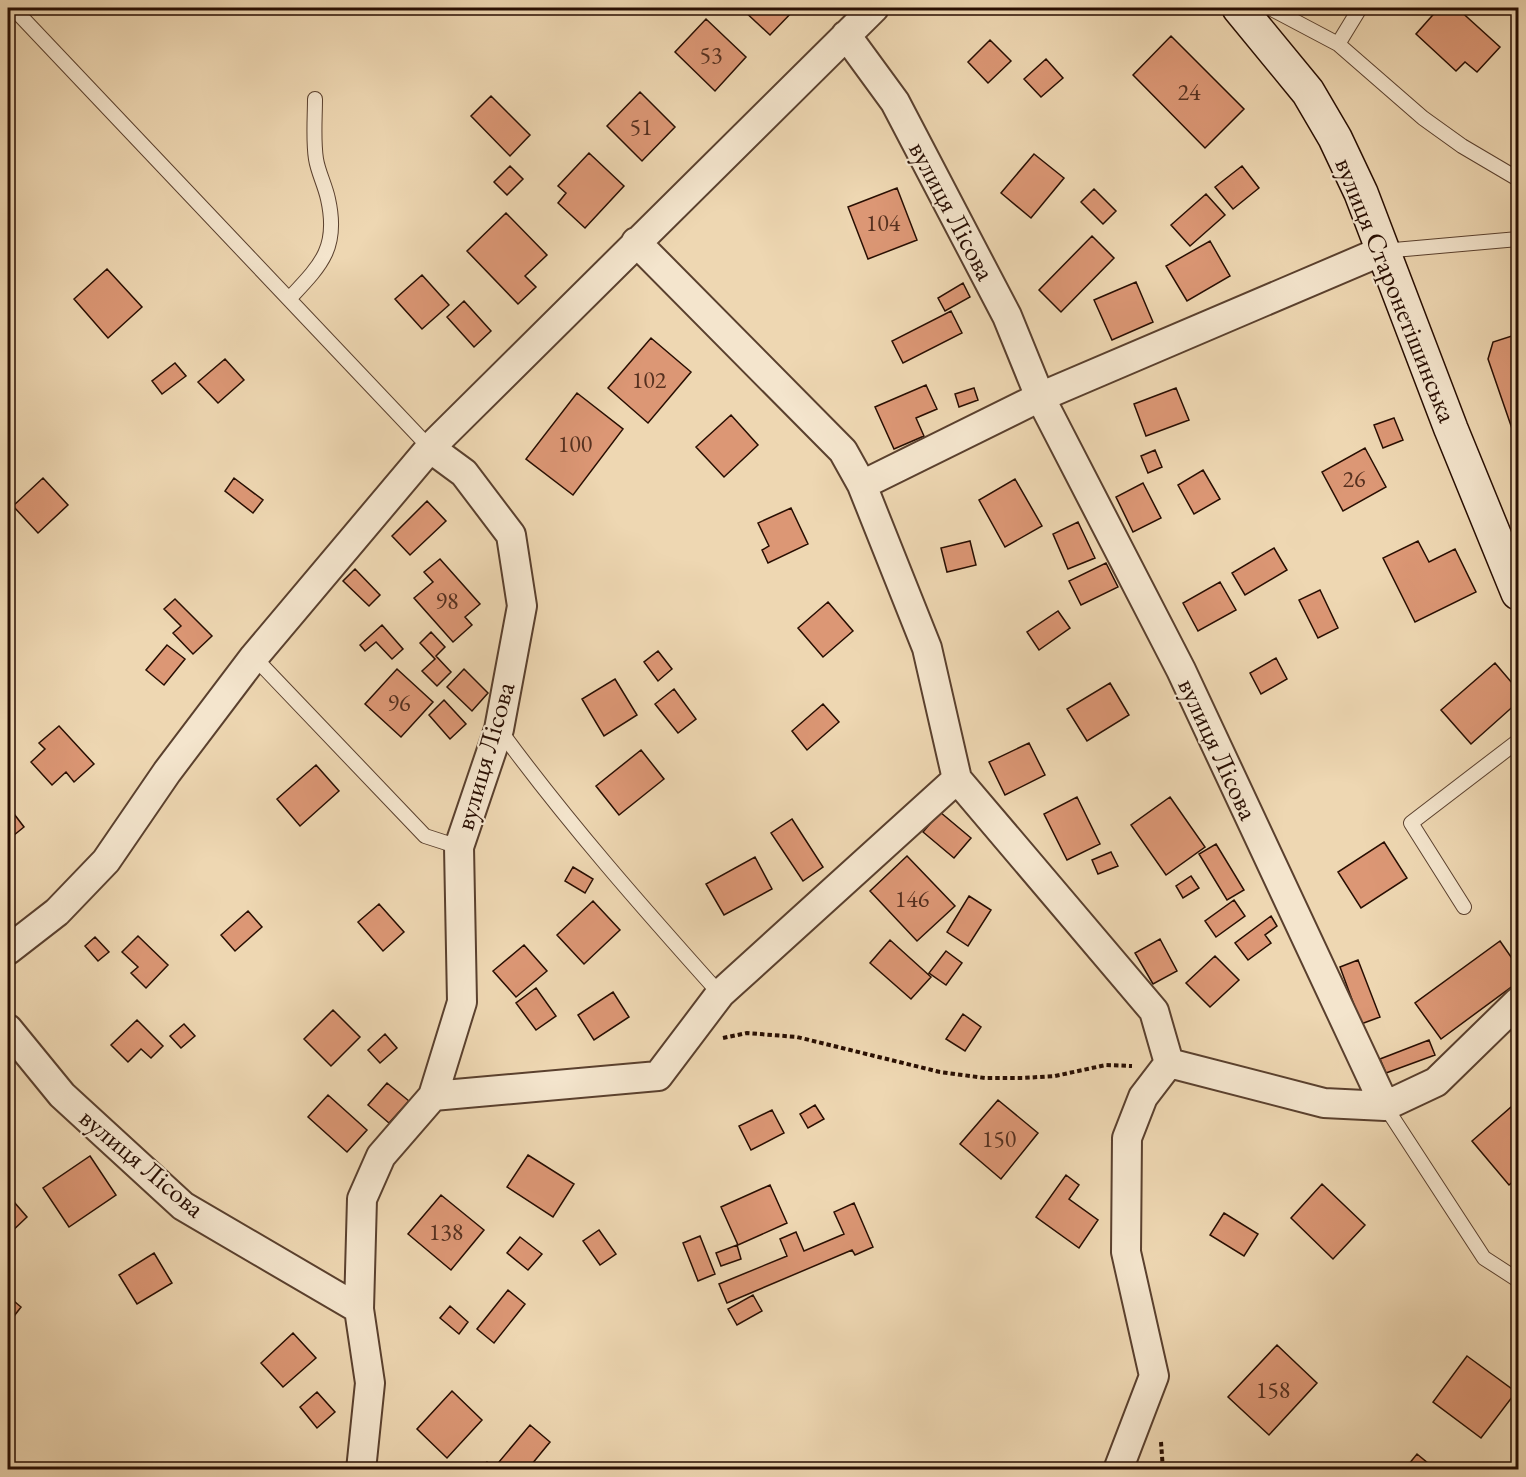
<svg xmlns="http://www.w3.org/2000/svg" width="1526" height="1477" font-family="'EB Garamond',serif">
	<rect width="100%" height="100%" fill="#eed7b2"/>
	<filter id="stains"><feTurbulence type="fractalNoise" baseFrequency=".00333" numOctaves="4"/><feColorMatrix values="0 0 0 0 .2 0 0 0 0 .09 0 0 0 0 .02 0 0 0 .5 -.17"/></filter>
	<radialGradient id="worn" r=".72"><stop offset=".6" stop-color="#630" stop-opacity="0"/><stop offset="1" stop-color="#630" stop-opacity=".3"/></radialGradient>
	<path fill="#dc9775" stroke="#280e02" stroke-width="1.5" d="M741,8H796L770,35Z
		M1439,8H1457L1500,47L1477,72L1465,62L1456,71L1416,34Z
		M706,19L746,57L715,91L675,52Z
		M1171,36L1244,109L1205,148L1133,75Z
		M990,40L1011,61L988,83L968,62Z
		M1046,59L1063,78L1041,97L1024,79Z
		M640,92L675,127L642,161L607,126Z
		M491,96L530,135L510,156L471,116Z
		M589,153L624,186L585,228L558,203L566,193L558,186Z
		M1034,154L1064,178L1031,218L1001,193Z
		M510,166L523,179L507,195L494,182Z
		M1242,166L1259,188L1233,209L1215,187Z
		M897,188L917,240L868,259L848,207Z
		M1094,189L1116,211L1103,224L1081,202Z
		M1206,194L1225,215L1190,246L1171,225Z
		M506,213L547,255L525,276L536,287L518,304L467,251Z
		M1092,236L1114,258L1061,312L1039,290Z
		M1210,241L1230,276L1187,301L1166,266Z
		M107,269L142,307L108,338L74,299Z
		M422,275L449,305L422,329L395,299Z
		M1136,282L1153,322L1112,340L1094,300Z
		M963,283L970,297L945,311L938,298Z
		M464,301L491,331L474,347L447,317Z
		M951,311L962,333L903,363L892,341Z
		M1518,334V446L1488,359L1493,342Z
		M651,338L691,372L648,423L608,388Z
		M225,359L244,380L218,403L198,382Z
		M175,363L186,376L162,394L152,381Z
		M926,385L937,409L916,418L924,436L894,449L875,407Z
		M974,388L978,400L959,407L955,394Z
		M1176,388L1189,420L1146,436L1134,404Z
		M577,393L623,429L573,495L526,459Z
		M731,415L758,445L724,477L696,447Z
		M1394,418L1403,440L1383,448L1374,425Z
		M1365,448L1386,487L1343,511L1322,472Z
		M1155,450L1162,467L1148,473L1141,456Z
		M1203,470L1220,499L1194,514L1178,485Z
		M43,478L68,505L38,533L13,506Z
		M234,478L263,500L253,513L225,491Z
		M1015,479L1042,526L1005,547L979,500Z
		M1143,483L1161,518L1133,532L1116,497Z
		M427,501L446,521L410,555L392,536Z
		M791,508L808,544L768,563L762,550L769,546L758,523Z
		M1078,522L1095,558L1068,569L1053,534Z
		M970,541L976,565L947,572L941,548Z
		M1418,541L1429,562L1455,549L1476,592L1415,622L1383,558Z
		M1274,548L1287,570L1245,595L1232,573Z
		M440,559L480,604L465,617L472,625L453,642L414,598L433,582L424,572Z
		M1106,563L1118,587L1081,605L1069,581Z
		M355,569L380,595L369,606L343,581Z
		M1220,582L1236,610L1198,631L1183,603Z
		M1320,590L1338,628L1318,638L1299,600Z
		M175,599L212,636L193,654L173,633L181,626L164,609Z
		M828,602L853,631L823,657L798,628Z
		M1058,611L1070,628L1039,650L1027,632Z
		M382,625L403,649L392,659L376,642L365,651L360,645Z
		M431,632L445,647L436,656L451,672L437,686L422,671L435,659L420,643Z
		M167,645L185,659L164,685L146,670Z
		M658,651L672,669L658,681L644,662Z
		M1276,658L1287,679L1261,694L1250,673Z
		M1495,663L1518,690V702L1471,744L1441,710Z
		M397,669L433,702L401,737L365,704Z
		M464,669L488,693L472,711L447,687Z
		M615,679L637,715L604,736L582,699Z
		M1110,683L1129,715L1087,741L1067,709Z
		M674,689L696,719L678,733L655,704Z
		M444,700L466,724L450,739L429,715Z
		M823,704L839,722L807,750L792,731Z
		M59,726L94,764L74,782L66,772L52,785L31,762L45,749L39,743Z
		M1029,743L1045,775L1005,795L989,762Z
		M641,750L664,779L619,815L596,786Z
		M316,765L339,791L300,826L277,799Z
		M1077,797L1100,844L1067,860L1044,814Z
		M1170,797L1205,847L1166,875L1131,825Z
		M8,806L24,827L8,840Z
		M940,812L971,838L954,858L923,832Z
		M792,819L823,867L803,881L771,833Z
		M1384,842L1407,878L1361,908L1338,872Z
		M1216,844L1244,890L1227,900L1199,854Z
		M1111,852L1118,866L1098,874L1092,860Z
		M907,856L955,906L917,941L870,891Z
		M755,857L772,889L724,915L706,884Z
		M573,867L593,879L585,893L565,881Z
		M1191,876L1199,888L1183,898L1176,886Z
		M969,896L991,910L968,946L947,932Z
		M1234,900L1245,916L1216,937L1205,921Z
		M593,901L620,930L584,964L557,935Z
		M379,904L404,932L383,951L358,922Z
		M248,911L262,927L235,951L221,935Z
		M1271,916L1277,926L1265,935L1271,943L1248,960L1235,943Z
		M138,936L168,965L146,988L131,973L138,967L122,952Z
		M95,937L109,952L98,961L85,946Z
		M1160,939L1177,971L1153,984L1135,953Z
		M890,940L931,977L911,999L870,963Z
		M1500,941L1518,967V982L1441,1039L1415,1003Z
		M524,945L547,971L516,997L493,971Z
		M946,951L962,963L946,985L929,973Z
		M1215,956L1239,980L1210,1007L1186,983Z
		M1358,960L1380,1017L1361,1024L1340,967Z
		M536,988L556,1016L536,1030L516,1003Z
		M613,992L629,1017L594,1040L578,1015Z
		M333,1010L360,1037L331,1066L304,1039Z
		M963,1014L981,1027L965,1051L946,1039Z
		M137,1020L163,1046L151,1058L141,1049L128,1062L111,1045Z
		M184,1024L195,1036L181,1048L170,1036Z
		M385,1034L397,1048L380,1063L368,1050Z
		M1429,1040L1435,1055L1386,1073L1380,1059Z
		M387,1083L409,1101L389,1123L368,1105Z
		M328,1095L367,1130L347,1152L308,1117Z
		M998,1100L1038,1133L1001,1179L960,1144Z
		M1518,1101V1177L1509,1185L1472,1141Z
		M815,1105L824,1119L808,1128L800,1114Z
		M772,1110L784,1133L751,1150L739,1126Z
		M528,1155L574,1184L553,1217L507,1187Z
		M90,1156L116,1195L69,1227L43,1188Z
		M1066,1175L1079,1185L1069,1199L1098,1220L1079,1248L1036,1217Z
		M1322,1184L1365,1225L1333,1259L1291,1218Z
		M770,1185L787,1223L738,1245L721,1207Z
		M8,1195L27,1217L8,1235Z
		M441,1195L484,1230L451,1270L408,1234Z
		M854,1203L873,1247L855,1255L852,1250L727,1303L719,1284L787,1256L780,1239L796,1232L804,1251L844,1234L834,1212Z
		M1224,1213L1258,1234L1244,1256L1210,1235Z
		M599,1230L616,1254L600,1265L583,1241Z
		M700,1236L715,1274L698,1281L683,1243Z
		M520,1237L542,1254L528,1270L507,1253Z
		M737,1245L741,1259L721,1266L716,1253Z
		M154,1253L172,1283L137,1304L119,1275Z
		M508,1290L525,1304L494,1343L477,1329Z
		M753,1295L762,1311L737,1325L728,1309Z
		M8,1296L21,1307L8,1324Z
		M450,1306L468,1322L459,1334L440,1318Z
		M293,1333L316,1358L283,1387L261,1363Z
		M1277,1345L1317,1383L1269,1435L1228,1397Z
		M1467,1356L1516,1392L1481,1438L1433,1402Z
		M452,1391L482,1420L447,1458L417,1429Z
		M317,1392L335,1412L317,1428L300,1407Z
		M530,1425L550,1442L527,1470H481L487,1462L494,1468Z
		M1417,1454L1429,1464L1425,1470H1404Z"/>
	<g fill="none" stroke-linecap="round" stroke-linejoin="round">
		<defs>
			<path id="lane" d="M13,8L430,448
				M1270,8L1338,44L1423,118L1462,146L1518,179
				M1338,44L1360,8
				M1383,251L1518,239
				M289,299C321,265 339,248 328,199C325,185 318,172 316,159C313,140 315,118 315,99
				M254,657L425,836L459,847
				M499,729C567,822 643,908 720,994
				M1464,907L1411,823L1518,741
				M1385,1106L1484,1258L1518,1280"/>
			<path id="street" d="M846,35L895,102L1007,316L1040,397L1181,670L1385,1106
				M636,242L843,451L862,485L927,648L957,779L1154,1011L1169,1063L1324,1103L1385,1106L1436,1082L1518,1002
				M430,448L464,473L511,535L522,606L499,729L459,847L462,1002L433,1096
				M862,485L1040,397L1382,251
				M8,950L57,912L106,861L167,772L254,657L430,448L874,8
				M8,1029L62,1095L183,1206L359,1309
				M361,1470L370,1383L359,1309L362,1199L381,1156L433,1096L658,1076L720,994L957,779
				M1118,1470L1154,1376L1126,1252L1127,1138L1143,1097L1169,1063"/>
			<path id="secondary" d="M1239,8L1308,92L1335,138L1361,193L1451,429L1518,593"/>
		</defs>
		<use href="#lane" stroke="#5a402e" stroke-width="16"/>
		<use href="#street" stroke="#5a402e" stroke-width="32"/>
		<use href="#secondary" stroke="#280e02" stroke-width="36"/>
		<path stroke="#280e02" stroke-width="4" stroke-dasharray="4.5 3" stroke-linecap="butt" d="M723,1038L747,1033L797,1037L940,1072L985,1078H1023L1055,1076L1106,1065L1132,1066
			M1161,1442L1163,1470"/>
		<use href="#lane" stroke="#f4e5cd" stroke-width="14"/>
		<use href="#street" stroke="#f4e5cd" stroke-width="28"/>
		<use href="#secondary" stroke="#f4e5cd" stroke-width="33"/>
	</g>
	<g text-anchor="middle" stroke-width="4.5" stroke-linejoin="round" paint-order="stroke">
		<g font-size="24" fill="#55301f">
			<text x="711" y="63">53</text>
			<text x="1189" y="100">24</text>
			<text x="641" y="135">51</text>
			<text x="883" y="231">104</text>
			<text x="649" y="388">102</text>
			<text x="575" y="452">100</text>
			<text x="1354" y="487">26</text>
			<text x="447" y="609">98</text>
			<text x="399" y="711">96</text>
			<text x="912" y="907">146</text>
			<text x="999" y="1147">150</text>
			<text x="446" y="1240">138</text>
			<text x="1273" y="1398">158</text>
		</g>
		<g font-size="27" fill="#280e02" stroke="#f4e5cd">
			<text transform="translate(952 211) rotate(62)" y="9">вулиця Лісова</text>
			<text transform="translate(1396 290) rotate(68)" y="9">вулиця Старонетішинська</text>
			<text transform="translate(1218 749) rotate(65)" y="9">вулиця Лісова</text>
			<text transform="translate(485 756) rotate(-74)" y="9">вулиця Лісова</text>
			<text transform="translate(142 1163) rotate(40)" y="9">вулиця Лісова</text>
		</g>
	</g>
	<rect width="1526" height="1477" fill="none" stroke="#eed7b2" stroke-width="30"/>
	<rect x="9" y="9" width="1508" height="1459" fill="none" stroke="#280e02" stroke-width="3"/>
	<rect x="15" y="15" width="1496" height="1447" fill="none" stroke="#280e02" stroke-width="1.5"/>
	<rect width="100%" height="100%" filter="url(#stains)"/>
	<rect width="100%" height="100%" fill="url(#worn)"/>
</svg>
